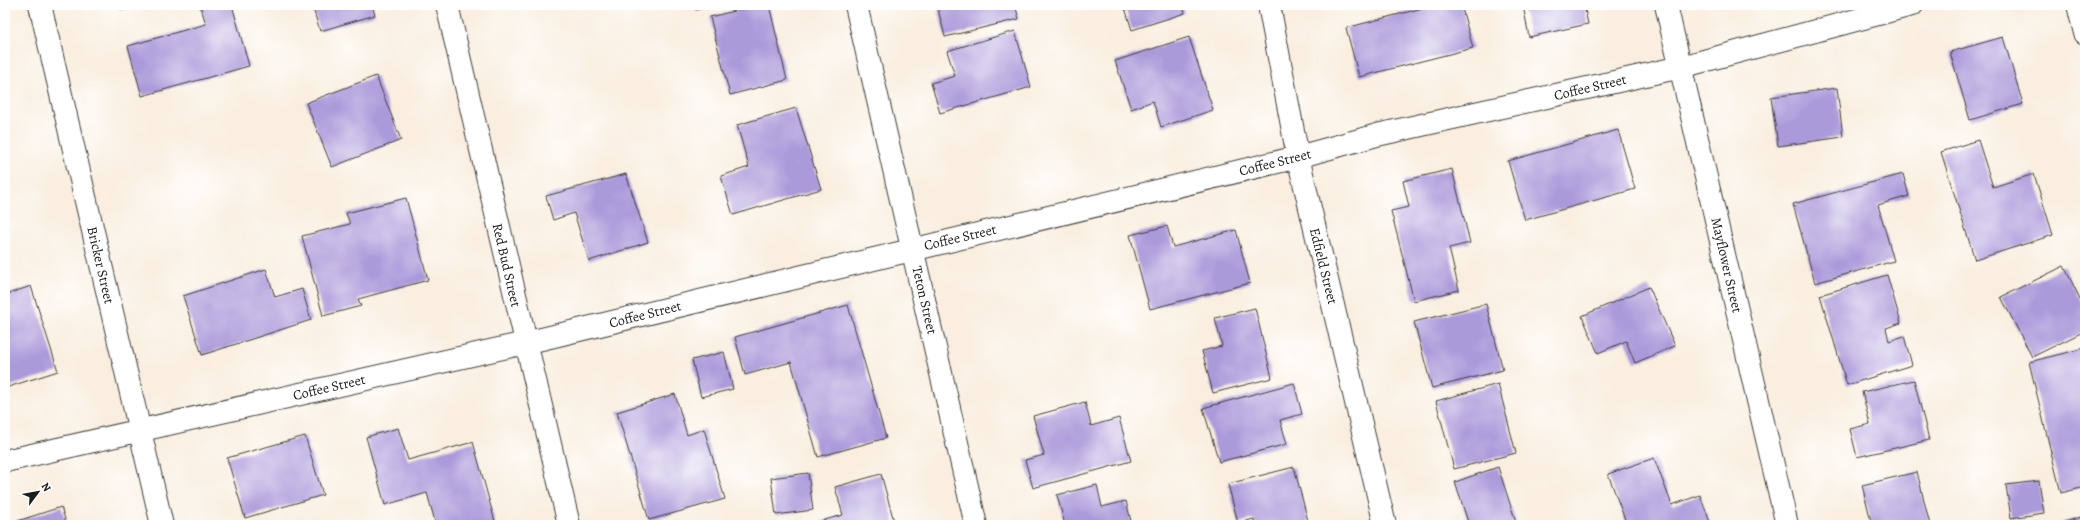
<svg xmlns="http://www.w3.org/2000/svg" width="2090" height="530" font-family="Alegreya,serif">
	<rect width="100%" height="100%" fill="#fff"/>
	<filter id="ink" filterUnits="userSpaceOnUse"><feTurbulence type="fractalNoise" baseFrequency=".025" numOctaves="2"/><feDisplacementMap in="SourceGraphic" scale="8" xChannelSelector="R" yChannelSelector="G"/><feConvolveMatrix kernelMatrix="1 2 1 2 8 2 1 2 1" color-interpolation-filters="sRGB"/></filter>
	<filter id="wash" filterUnits="userSpaceOnUse"><feTurbulence type="fractalNoise" baseFrequency=".012" numOctaves="4" result="noise"/><feDisplacementMap in="SourceGraphic" scale="16" xChannelSelector="R" yChannelSelector="G"/><feGaussianBlur stdDeviation="0.9" result="paint"/><feColorMatrix in="noise" values="0 0 0 0 0 0 0 0 0 0 0 0 0 0 0 0 0 1.4 0 .05"/><feComposite in="paint" operator="in"/></filter>
	<g filter="url(#wash)">
		<rect width="100%" height="100%" fill="#f9eedf"/>
		<g id="blocks">
			<path fill="#ab9ada" d="M119,5H149V6L120,9Z
				M200,5H232L249,66L142,96L128,46L206,24Z
				M312,5H372L375,15L320,31Z
				M694,5H714L696,10Z
				M758,5H769L787,80L730,95L710,17Z
				M937,5H1015L1019,19L945,37Z
				M1124,5H1182L1185,13L1132,30Z
				M1434,5H1461L1473,48L1359,77L1346,28Z
				M1523,5H1584L1588,24L1529,37Z
				M1015,31L1031,87L940,113L931,83L955,76L947,51Z
				M1189,37L1213,110L1161,127L1153,101L1131,109L1115,61Z
				M2003,37L2023,104L1970,120L1950,52Z
				M376,76L401,140L332,167L306,103Z
				M1837,88L1843,137L1778,146L1771,97Z
				M796,108L821,189L733,215L721,176L749,167L737,125Z
				M1618,130L1635,189L1525,220L1508,161Z
				M1978,140L1993,187L2034,174L2053,235L1975,260L1941,152Z
				M1452,169L1470,243L1449,248L1459,290L1414,301L1391,211L1409,207L1403,181Z
				M626,174L648,242L589,261L574,213L553,220L546,196Z
				M1903,174L1909,196L1878,205L1894,261L1815,283L1793,204Z
				M406,198L428,280L358,299L361,306L323,316L302,236L350,224L346,213Z
				M1167,226L1173,247L1236,230L1250,283L1150,309L1130,235Z
				M2064,266L2085,309V331L2032,357L2001,297Z
				M266,269L275,297L302,289L311,320L202,355L183,296Z
				M1887,275L1901,323L1886,328L1889,341L1904,336L1912,365L1847,385L1820,295Z
				M31,286L58,371L5,388V295Z
				M1649,287L1675,346L1635,363L1626,341L1598,353L1582,316Z
				M1486,304L1503,370L1432,388L1414,322Z
				M848,305L886,438L818,457L791,362L745,375L735,337Z
				M1255,308L1272,378L1213,393L1202,351L1222,346L1215,318Z
				M2085,348V487L2061,493L2029,362Z
				M724,352L733,389L701,397L692,360Z
				M1914,380L1929,440L1857,457L1850,429L1870,424L1862,392Z
				M1294,383L1302,414L1280,420L1287,444L1219,462L1203,408Z
				M1498,384L1516,453L1454,469L1436,401Z
				M675,394L687,435L704,429L725,499L649,520L617,412Z
				M1085,402L1091,426L1119,418L1131,461L1033,488L1025,460L1044,455L1033,416Z
				M398,428L408,460L473,442L496,525H436L427,493L385,505L366,437Z
				M305,436L323,495L245,518L227,458Z
				M1654,458L1672,505L1700,495L1711,525H1627L1608,474Z
				M1294,467L1309,525H1255L1254,519L1238,523L1228,484Z
				M1498,467L1516,522L1508,525H1469L1455,482Z
				M1917,472L1930,525H1872L1862,485Z
				M808,473L813,510L776,515L771,478Z
				M881,474L895,525H822L821,521L843,515L835,487Z
				M2039,481L2044,513L2011,518L2006,485Z
				M1097,485L1102,507L1126,501L1132,525H1065L1057,495Z
				M61,507L67,525H5Z
				M2085,516V525H2054Z"/>
		</g>
	</g>
	<g filter="url(#ink)">
		<use href="#blocks" fill-opacity="0" stroke="#3d3c39" stroke-width="1"/>
		<g fill="none" stroke-linecap="round" stroke-linejoin="round">
			<defs>
				<path id="minor" d="M40,5L162,525
					M447,5L569,525
					M856,5L976,525
					M1269,5L1298,157L1385,525
					M1666,5L1787,525
					M2078,5L2085,33
					M5,461L525,343L1298,157L1377,135L1681,67L1912,5"/>
			</defs>
			<use href="#minor" stroke="#3d3c39" stroke-width="24"/>
			<use href="#minor" stroke="#fff" stroke-width="22"/>
		</g>
	</g>
	<g text-anchor="middle" stroke-width="3" stroke-linejoin="round" paint-order="stroke">
		<g font-size="14" fill="#1c1c1c" stroke="#fff">
			<text transform="translate(1590 87) rotate(-13)" y="5">Coffee Street</text>
			<text transform="translate(1275 162) rotate(-14)" y="5">Coffee Street</text>
			<text transform="translate(960 237) rotate(-13)" y="5">Coffee Street</text>
			<text transform="translate(101 265) rotate(77)" y="5">Bricker Street</text>
			<text transform="translate(507 265) rotate(77)" y="5">Red Bud Street</text>
			<text transform="translate(1727 265) rotate(77)" y="5">Mayflower Street</text>
			<text transform="translate(1324 266) rotate(76)" y="5">Edfield Street</text>
			<text transform="translate(925 300) rotate(77)" y="5">Teton Street</text>
			<text transform="translate(645 314) rotate(-14)" y="5">Coffee Street</text>
			<text transform="translate(329 387) rotate(-13)" y="5">Coffee Street</text>
		</g>
	</g>
	<rect width="2090" height="530" fill="none" stroke="#fff" stroke-width="20"/>
	<g transform="translate(38 492) rotate(58)" stroke="#ffffff" stroke-width="3" paint-order="stroke">
	<path d="M0-3L7 15L0 10L-7 15Z" fill="#1c1c1c"/>
	<text y="-6" font-size="11" font-weight="bold" text-anchor="middle" fill="#1c1c1c">N</text>
	</g>
</svg>
